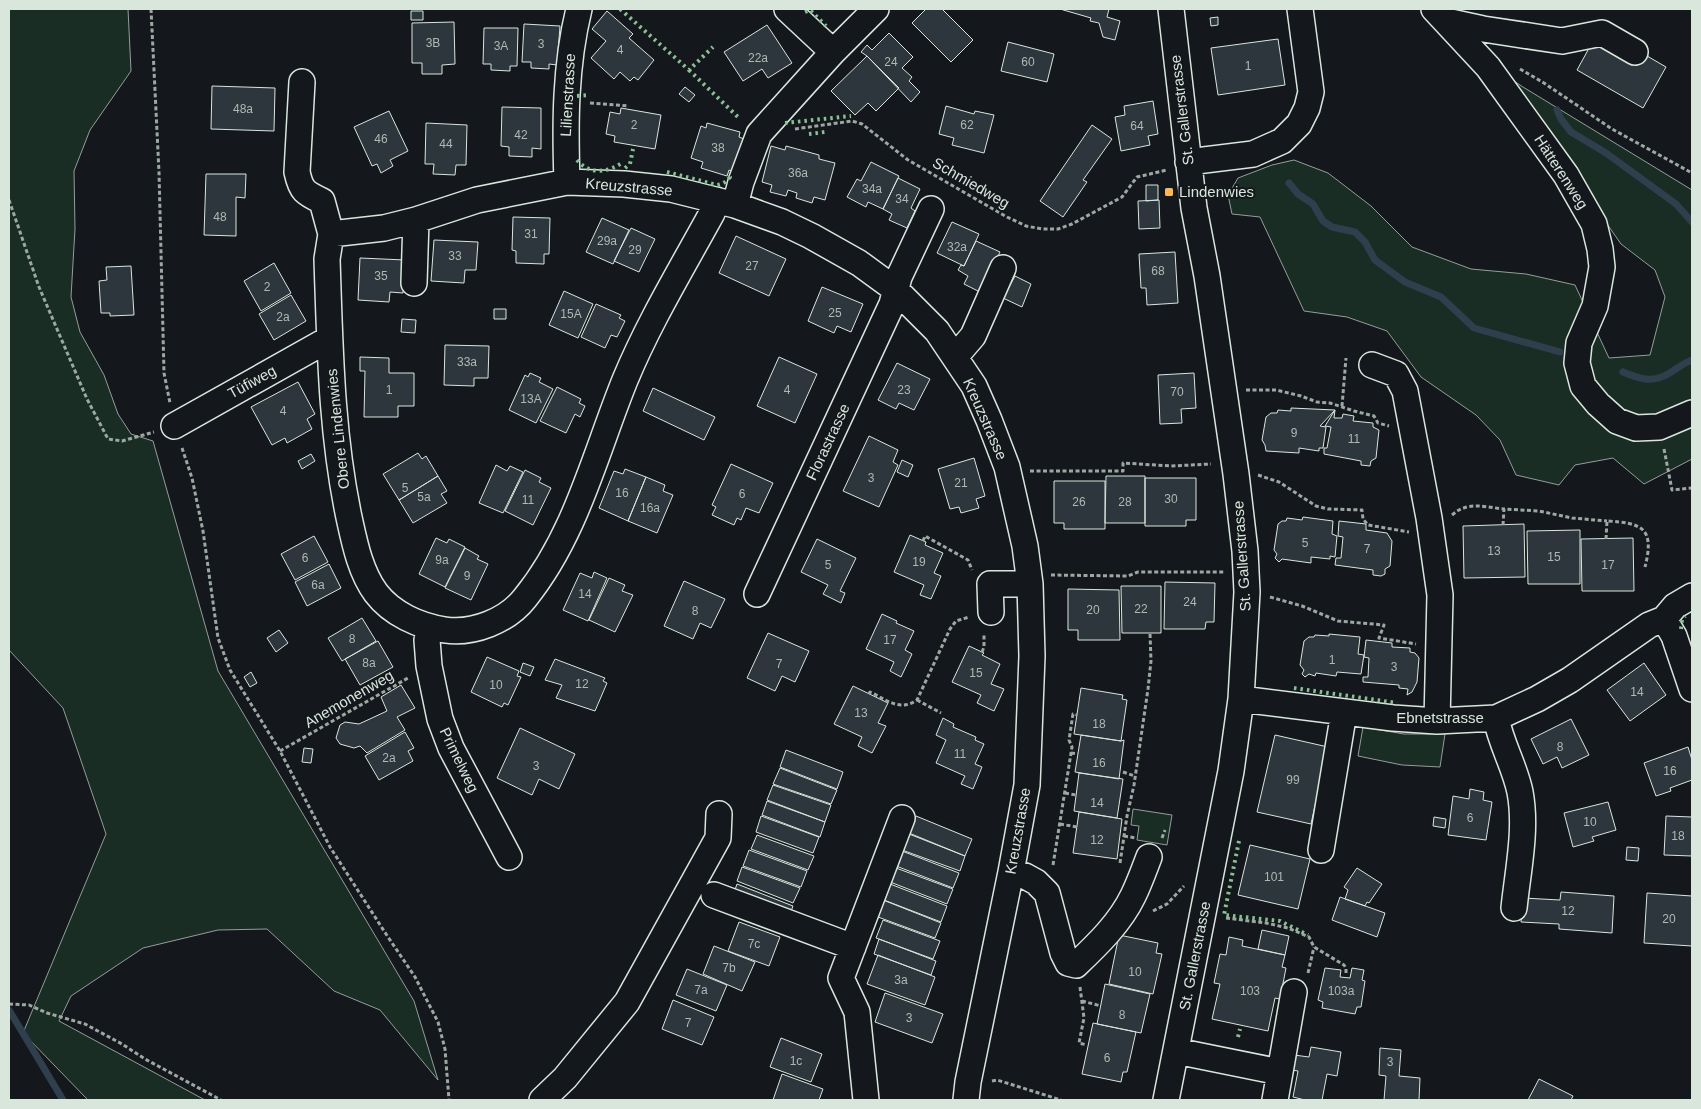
<svg xmlns="http://www.w3.org/2000/svg" width="1701" height="1109" font-family="Arial,sans-serif">
	<rect width="100%" height="100%" fill="#14181c"/>
	<path fill="#1a2d24" stroke="#939e99" d="M9,9H128L131,71L90,130L74,171L75,229L71,297L80,332L104,375L118,414L131,434L153,441L218,671L414,1001L438,1080L380,1010L334,991L267,929L218,930L143,948L71,996L59,1021L205,1100H88L23,1033L106,834L63,708L9,650Z
		M1502,73L1523,87L1692,190V459L1644,484L1613,458L1575,465L1559,485L1516,475L1500,440L1476,415L1421,377L1387,331L1347,317L1304,311L1260,217L1232,214L1228,195L1238,178L1272,165L1294,160L1328,173L1371,206L1412,247L1471,269L1526,274L1575,285L1609,358L1650,355L1665,297L1655,270L1621,244Z
		M1363,727L1404,734H1445L1440,767L1402,765L1358,756Z
		M1133,809L1172,815L1167,845L1137,840L1139,826L1131,825Z"/>
	<g fill="none" stroke-linecap="round" stroke-linejoin="round">
		<path stroke="#2f3f4d" stroke-width="7" d="M1557,110L1561,119L1571,132L1606,153L1676,204L1692,222
			M1289,183L1298,194L1313,204L1323,221L1332,227L1355,232L1365,242L1375,260L1405,282L1441,297L1474,328L1560,352
			M1623,372C1639,379 1653,383 1668,374C1679,368 1679,365 1692,360
			M9,1010L63,1100"/>
	</g>
	<path fill="#2c363c" stroke="#d8e6dc" d="M926,9H942L973,40L951,62L912,23Z
		M1060,9H1109L1107,17L1120,21L1115,40L1103,37L1099,23L1090,21L1091,18Z
		M411,11H423V20H411Z
		M607,11L633,34L629,38L654,60L638,80L634,77L630,81L620,72L614,79L591,58L606,41L592,29Z
		M1218,17V25L1211,26L1210,18Z
		M454,22L455,64L442,65V74H422V63H412V23Z
		M524,24L560,26L557,65L549,64V69L531,68V62H522Z
		M767,25L792,63L768,78L762,69L743,81L724,52Z
		M484,28H518L517,66H510V71L491,70V64H483Z
		M889,33L913,57L902,68L912,77L909,81L920,92L911,102L867,56L861,52L867,45L872,50Z
		M1278,39L1285,85L1218,95L1211,48Z
		M1593,41L1635,65L1642,53L1666,67L1643,108L1577,70Z
		M1008,42L1054,54L1047,82L1001,71Z
		M867,56L899,88L876,111L868,103L855,115L831,91Z
		M212,86L275,88L274,131L211,129Z
		M685,87L695,95L689,102L679,94Z
		M1153,101L1158,134L1148,136L1150,145L1121,151L1115,117L1125,115L1124,106Z
		M946,106L974,114L975,111L994,115L984,153L952,145L954,138L939,134Z
		M502,107L541,108V149L532,148V157L509,156V147L501,146Z
		M621,108L661,115L655,149L614,142L615,136L606,134L610,112L620,114Z
		M389,111L408,151L390,160L393,166L381,173L377,164L372,166L354,127Z
		M426,123L467,125L466,165H456L455,175L433,174L434,164H425Z
		M707,123L740,132L739,137L744,139L734,172L729,170L727,176L701,168L703,162L691,158L701,126L706,128Z
		M1092,125L1112,139L1083,180L1087,182L1063,217L1040,201Z
		M771,146L785,150L786,146L819,155V159L835,163L825,200L814,197L812,203L796,198L797,193L788,190L786,196L770,192L772,185L762,182Z
		M871,162L899,176L883,209L868,202L866,207L847,197L857,179L861,181Z
		M206,174H246L245,198L236,197V236L204,235Z
		M898,178L920,189L911,208L915,211L907,228L889,220L892,214L883,209Z
		M1146,185H1158V200L1146,201Z
		M1159,200L1160,228L1139,229L1138,201Z
		M513,217L550,218L549,254H544V264L516,263V251L512,250Z
		M602,218L629,230L613,264L586,252Z
		M952,222L979,234L964,266L937,253Z
		M631,228L655,239L639,272L614,261Z
		M736,236L786,259L769,296L719,273Z
		M434,240L478,242L476,270H465L464,283L431,281Z
		M976,241L1000,252L980,292L964,284L968,276L958,270L961,265L964,266Z
		M1175,252L1178,303L1147,305L1146,288H1141L1139,254Z
		M360,258L405,260L403,293L390,292L389,302L358,300Z
		M274,263L291,293L261,311L244,281Z
		M131,266L134,315L110,316V313H101L99,281L107,280L106,267Z
		M1015,276L1031,284L1022,307L1003,298Z
		M822,287L863,304L851,332L837,326L834,333L808,321Z
		M564,291L593,304L578,338L549,325Z
		M291,295L306,321L274,340L259,314Z
		M596,304L621,315L619,318L625,321L617,337L611,335L605,348L581,337Z
		M494,309H506V319H494Z
		M402,319L416,320L415,333L401,332Z
		M445,345L489,346L488,378H474V386L444,385Z
		M360,357L389,358V373H414V406H398V417H364L365,371H360Z
		M779,357L817,374L795,423L757,406Z
		M897,363L930,379L914,410L899,403L896,409L878,400Z
		M530,373L541,378L539,382L553,389L536,423L509,410L525,375L528,377Z
		M1194,373L1196,408L1181,409L1182,423L1160,424L1158,375Z
		M298,382L315,414L307,419L312,429L287,443L285,438L272,445L251,407Z
		M557,387L581,399L579,403L585,406L580,417L575,414L566,433L540,421Z
		M653,388L715,417L704,440L643,411Z
		M1291,408L1335,410L1320,426L1326,427L1323,448H1319V451L1299,448V453L1266,451L1265,445L1262,440L1266,417L1271,413H1277L1278,410L1291,411Z
		M1335,410L1334,418H1342L1343,414L1354,416L1353,421L1373,423V427L1379,430L1376,458L1371,461L1370,466L1361,465V461L1324,454V448H1327L1331,427L1325,426Z
		M869,436L898,450L893,462L898,465L879,507L843,491Z
		M418,453L422,459L426,456L438,476L399,500L383,474Z
		M311,454L315,461L302,469L298,461Z
		M974,458L985,496L976,499L979,508L961,513L959,507L950,509L938,469Z
		M902,460L913,465L908,477L897,472Z
		M731,464L773,483L759,513L746,508L741,520L737,518L734,525L712,515L716,507L712,505Z
		M496,465L507,471L510,466L523,472L503,513L479,503Z
		M625,469L646,477L628,521L599,508L614,471L623,474Z
		M525,470L541,478L539,482L551,488L533,525L505,511Z
		M438,476L447,491L441,494L447,503L413,523L399,500Z
		M1106,476H1145V523H1105Z
		M646,477L665,485L663,491L673,495L657,533L628,521Z
		M1145,478H1196V520H1186V526H1145Z
		M1054,481H1105V529H1064V523H1054Z
		M1303,517L1333,521L1332,534L1337,536L1335,557L1330,556V559L1311,557V563L1282,559L1279,562L1275,558L1277,554L1274,550L1278,524L1282,521H1286L1287,518L1302,520Z
		M1339,521L1366,524V530L1387,533L1392,541L1390,566L1385,569V574L1381,576L1373,575V570L1335,565L1336,558H1341L1343,537L1338,536Z
		M1524,524L1525,577L1464,578L1463,526Z
		M1580,530V584H1528L1527,531Z
		M910,535L926,542L925,545L943,553L934,573L941,576L931,599L920,595L924,585L894,572Z
		M314,536L328,562L295,580L281,554Z
		M436,538L447,543L449,539L465,547L445,587L419,574Z
		M1633,538L1634,591H1582L1581,539Z
		M817,539L856,558L840,591L845,593L841,603L823,594L828,585L801,572Z
		M465,548L479,556L477,559L488,564L471,600L445,588Z
		M329,564L341,588L307,606L295,582Z
		M594,572L607,578L588,621L563,610L580,573L592,578Z
		M609,578L625,585L622,591L633,595L615,632L589,620Z
		M684,581L725,599L711,628L700,623L693,639L664,626Z
		M1165,582L1215,583L1214,622H1206L1205,629H1164Z
		M1121,586H1161V633H1122Z
		M1068,589L1119,590L1120,640H1078V630H1068Z
		M882,614L897,621L896,623L914,631L905,650L912,654L901,677L890,671L894,662L866,649Z
		M362,618L376,641L342,661L328,638Z
		M279,630L288,643L276,652L267,638Z
		M768,633L809,651L795,682L782,676L775,691L747,678Z
		M1329,634L1360,637L1358,654L1364,655L1361,674L1337,672L1336,676L1316,673L1315,676L1309,674L1305,677L1302,674L1304,670L1300,665L1304,641L1309,637H1314L1315,635L1329,636Z
		M1366,640L1392,643V647L1410,648V652L1415,653L1419,658L1417,682L1412,692L1407,695L1408,689L1399,688V685L1363,682V677H1368L1369,658L1364,657Z
		M378,641L393,667L360,685L345,659Z
		M969,646L984,653L982,655L1000,664L991,684L1004,689L994,711L977,703L981,695L952,682Z
		M487,657L519,671L517,676L521,677L508,705L504,703L502,707L471,692Z
		M555,659L605,678L603,681L607,683L595,711L556,698L562,685L545,680Z
		M523,663L534,667L530,676L520,672Z
		M1644,663L1666,695L1630,721L1607,690Z
		M251,672L257,683L250,687L244,677Z
		M401,685L415,708L397,717L405,730L367,753L360,746L354,748L340,744L336,738L340,725L345,722L359,724L387,711L381,697Z
		M853,686L888,703L878,723L886,726L872,753L858,746L862,737L834,724Z
		M1081,688L1123,695L1122,699L1127,700L1121,741L1074,734Z
		M943,718L954,724L953,727L976,737L975,740L984,744L975,764L982,767L973,789L961,784L965,776L936,763L946,740L936,735Z
		M1571,719L1589,755L1562,768L1557,757L1543,764L1531,739Z
		M520,728L575,754L559,789L539,779L532,795L497,778Z
		M405,732L414,748L408,751L413,761L379,780L365,756Z
		M1081,735L1121,741L1124,740L1119,779L1075,772Z
		M1275,735L1328,747L1311,824L1257,812Z
		M1688,747L1692,760V780L1670,788L1671,791L1656,796L1644,763Z
		M304,748L313,749L311,763L302,762Z
		M786,750L843,772L837,789L780,767Z
		M780,768L837,790L831,804L773,784Z
		M1079,773L1123,779L1117,818L1074,811Z
		M773,785L831,805L825,822L767,800Z
		M1470,789L1484,792L1483,800L1492,802L1486,840L1448,835L1453,796L1469,799Z
		M767,801L825,822L820,837L762,815Z
		M1608,802L1616,830L1592,837L1594,841L1573,847L1564,813Z
		M1079,812L1122,819L1117,859L1073,853Z
		M761,816L819,837L813,853L756,832Z
		M916,816L972,839L965,856L909,833Z
		M1666,816L1692,817V856L1664,855Z
		M1434,817L1446,819L1445,828L1433,826Z
		M909,834L965,856L960,871L902,850Z
		M757,835L814,856L808,870L751,849Z
		M1250,845L1310,859L1298,909L1238,895Z
		M1627,847L1639,848L1638,861L1626,860Z
		M749,850L807,871L801,887L743,866Z
		M902,851L959,873L953,888L896,866Z
		M742,867L800,888L793,903L737,881Z
		M896,868L953,889L947,904L890,882Z
		M1357,868L1382,884L1369,903L1367,902L1365,906L1345,899L1348,890L1344,887Z
		M737,884L793,906L787,922L731,901Z
		M890,884L947,906L941,922L884,900Z
		M1561,892L1614,896L1612,933L1559,929V924L1521,922L1523,898L1560,900Z
		M1647,893L1692,896V946L1644,943Z
		M1340,897L1385,913L1377,937L1332,920Z
		M883,900L941,923L935,938L878,917Z
		M883,920L940,941L933,959L876,938Z
		M739,922L780,937L769,966L728,951Z
		M1262,930L1289,936L1285,955L1258,949Z
		M1119,935L1158,943L1156,953L1162,954L1153,994L1109,984Z
		M1229,937L1243,940L1242,946L1285,955L1282,967L1286,968L1280,999L1275,998L1268,1031L1212,1019L1220,984L1214,983L1220,954L1226,955Z
		M879,939L936,961L931,975L874,954Z
		M714,946L755,962L742,991L703,974Z
		M878,955L935,977L925,1005L867,984Z
		M1325,968L1341,970L1340,977L1350,978L1352,968L1364,970L1362,980L1365,981L1361,1007H1357L1355,1014L1322,1008L1323,1002L1318,1000Z
		M687,969L727,985L716,1011L676,995Z
		M1105,984L1150,994L1141,1033L1097,1024Z
		M885,993L943,1014L932,1043L875,1022Z
		M673,1000L714,1017L702,1045L662,1029Z
		M1093,1023L1136,1032L1127,1072H1123L1121,1082L1082,1074Z
		M781,1038L822,1054L811,1082L770,1067Z
		M1311,1047L1341,1052L1337,1076L1327,1074L1322,1100H1305L1293,1097L1298,1071L1292,1070L1294,1055L1309,1057Z
		M1380,1048L1401,1050L1399,1076L1420,1078L1419,1100H1384L1386,1076L1379,1075Z
		M782,1074L823,1089L819,1100H773Z
		M1539,1079L1573,1096L1571,1100H1528Z"/>
	<g fill="none" stroke-linecap="round" stroke-linejoin="round">
		<defs>
			<path id="minor" d="M787,9L833,52
				M1434,9L1488,67L1566,175L1594,224L1600,249L1602,267L1595,306L1579,343L1577,363L1583,386L1598,404L1617,421L1636,428L1659,427L1692,413
				M1446,21L1483,29L1562,41L1602,33L1635,52
				M302,82L297,172C301,191 305,193 322,201L331,234L327,259C330,347 331,435 350,522C355,545 361,573 376,593C392,614 419,626 445,630C473,634 507,621 525,598C576,535 595,454 625,380C649,322 682,268 712,213L716,200
				M1188,162L1253,154L1282,141L1299,124L1307,108L1311,92L1300,9
				M567,182C565,124 565,66 579,9
				M735,205L741,182L759,134L833,52L876,9
				M331,234L384,228L416,220L477,200L567,182L624,184L671,189L735,205L782,222L811,236L859,263L896,290L937,331L974,386L989,420L1007,467L1025,546L1030,584L1032,656L1027,785L1011,872L968,1082L966,1100
				M414,283L416,220
				M955,357L973,336L1003,268
				M1372,365L1396,374L1405,391L1429,518L1440,595L1437,721
				M174,426L329,339
				M757,594L892,304L899,277L931,209
				M991,612L990,584H1030
				M1664,619L1674,636L1692,689
				M430,628L427,640L429,666L440,719L451,748L509,857
				M1241,699L1393,718L1437,721L1496,718L1537,699L1570,680L1649,625L1664,619L1675,606L1692,596
				M1496,718C1501,744 1515,767 1520,792C1527,829 1518,870 1514,908
				M1321,850L1344,712
				M1011,872L1025,876L1036,882L1047,893L1063,953L1068,963L1076,965C1097,945 1120,923 1133,896C1139,884 1144,870 1149,857
				M714,895L853,947
				M1176,1051L1280,1072L1294,992
				M542,1100L565,1078L627,1002L718,838L719,814
				M866,1100L857,1012L841,978L902,818
				M1166,1100L1231,771L1241,699L1247,592L1245,551L1236,474L1207,276L1194,208L1171,9
				M1275,1100L1280,1072"/>
		</defs>
		<use href="#minor" stroke="#d8e6dc" stroke-width="28"/>
		<path stroke="#9da8a2" stroke-width="3" stroke-dasharray="4 2.5" stroke-linecap="butt" d="M151,9L159,172L164,373L170,403
			M1520,69L1544,83L1612,129L1692,173
			M590,103L629,106
			M795,129L852,121L862,124L908,160L1007,217L1026,226L1042,229H1058L1072,224L1122,197L1137,177L1167,170
			M9,200L39,287L87,399L108,439L122,441L154,432
			M1246,390H1276L1301,396L1317,402L1330,403L1354,411L1374,416L1378,423L1389,426
			M1342,406L1346,358
			M182,448L192,478L203,531L218,638L230,670L280,751L330,847L386,934L415,977L438,1022L445,1049L449,1100
			M1664,449L1672,490L1692,488
			M1030,471H1123V463L1171,466L1211,464
			M1258,475L1279,482L1316,506L1328,509L1362,510L1363,519L1368,525L1409,532
			M1452,515C1468,501 1484,507 1504,509
			M1503,525L1504,509L1539,511L1572,518L1607,521
			M1606,539L1607,521C1642,523 1655,528 1645,567
			M923,541L925,536L968,560L972,570
			M1051,575L1128,576L1138,572H1224
			M1270,597L1302,606L1338,621L1384,625L1379,638L1416,644
			M982,652L984,647V634
			M869,694L870,692C887,700 900,712 917,700L950,629L956,621L969,617
			M917,700L941,713
			M280,751L408,678
			M1071,753L1078,754
			M1123,772L1135,776
			M1065,793L1076,795
			M1060,824L1077,827
			M1124,836L1136,838
			M1162,838L1165,830
			M1120,863L1127,816L1134,785L1148,689L1151,661L1150,633
			M1053,865L1072,747L1069,740L1073,714L1077,715
			M1153,911L1167,904L1184,886
			M1226,918L1266,923L1288,928L1309,937L1314,947L1344,965L1346,968V974
			M1308,973L1314,947
			M1080,987L1084,1018L1079,1043L1087,1045
			M1082,1001L1101,1006
			M9,1004L29,1005L47,1013L85,1024L122,1044L145,1059L221,1100
			M992,1081L997,1080L1061,1100"/>
		<use href="#minor" stroke="#14181c" stroke-width="25"/>
		<path stroke="#8ac095" stroke-width="4" stroke-dasharray="2.5 4" stroke-linecap="butt" d="M620,9L689,70L713,47
			M805,12L810,10L826,26
			M689,70L740,119
			M577,96L590,95
			M785,123L851,116
			M809,134L825,132
			M577,160C589,175 608,173 623,162
			M625,168L630,164L633,149
			M667,172L717,185C723,184 726,182 730,177L728,173
			M1681,629L1682,620L1685,616
			M1294,688L1397,703
			M1239,841L1224,915L1280,921L1308,935
			M1238,1037L1240,1029"/>
	</g>
	<rect fill="#ffb74d" stroke="#14181c" stroke-width="2" x="1164" y="187" width="10" height="10" rx="2.5"/>
	<g text-anchor="middle" stroke-width="4" stroke-linejoin="round" paint-order="stroke">
		<g font-size="12" fill="#adbab4">
			<text x="433" y="47">3B</text>
			<text x="541" y="48">3</text>
			<text x="501" y="50">3A</text>
			<text x="620" y="54">4</text>
			<text x="758" y="62">22a</text>
			<text x="891" y="66">24</text>
			<text x="1028" y="66">60</text>
			<text x="1248" y="70">1</text>
			<text x="243" y="113">48a</text>
			<text x="634" y="129">2</text>
			<text x="967" y="129">62</text>
			<text x="1137" y="130">64</text>
			<text x="521" y="139">42</text>
			<text x="381" y="143">46</text>
			<text x="446" y="148">44</text>
			<text x="718" y="152">38</text>
			<text x="798" y="177">36a</text>
			<text x="872" y="193">34a</text>
			<text x="902" y="203">34</text>
			<text x="220" y="221">48</text>
			<text x="531" y="238">31</text>
			<text x="607" y="245">29a</text>
			<text x="957" y="251">32a</text>
			<text x="635" y="254">29</text>
			<text x="455" y="260">33</text>
			<text x="752" y="270">27</text>
			<text x="1158" y="275">68</text>
			<text x="381" y="280">35</text>
			<text x="267" y="291">2</text>
			<text x="835" y="317">25</text>
			<text x="571" y="318">15A</text>
			<text x="283" y="321">2a</text>
			<text x="467" y="366">33a</text>
			<text x="389" y="394">1</text>
			<text x="787" y="394">4</text>
			<text x="904" y="394">23</text>
			<text x="1177" y="396">70</text>
			<text x="531" y="403">13A</text>
			<text x="283" y="415">4</text>
			<text x="1294" y="437">9</text>
			<text x="1354" y="443">11</text>
			<text x="871" y="482">3</text>
			<text x="961" y="487">21</text>
			<text x="405" y="492">5</text>
			<text x="622" y="497">16</text>
			<text x="742" y="498">6</text>
			<text x="424" y="501">5a</text>
			<text x="1171" y="503">30</text>
			<text x="528" y="504">11</text>
			<text x="1079" y="506">26</text>
			<text x="1125" y="506">28</text>
			<text x="650" y="512">16a</text>
			<text x="1305" y="547">5</text>
			<text x="1367" y="553">7</text>
			<text x="1494" y="555">13</text>
			<text x="1554" y="561">15</text>
			<text x="305" y="562">6</text>
			<text x="442" y="564">9a</text>
			<text x="919" y="566">19</text>
			<text x="828" y="569">5</text>
			<text x="1608" y="569">17</text>
			<text x="467" y="580">9</text>
			<text x="318" y="589">6a</text>
			<text x="585" y="598">14</text>
			<text x="1190" y="606">24</text>
			<text x="1141" y="613">22</text>
			<text x="1093" y="614">20</text>
			<text x="695" y="615">8</text>
			<text x="352" y="643">8</text>
			<text x="890" y="644">17</text>
			<text x="1332" y="664">1</text>
			<text x="369" y="667">8a</text>
			<text x="779" y="668">7</text>
			<text x="1394" y="671">3</text>
			<text x="976" y="677">15</text>
			<text x="582" y="688">12</text>
			<text x="496" y="689">10</text>
			<text x="1637" y="696">14</text>
			<text x="861" y="717">13</text>
			<text x="1099" y="728">18</text>
			<text x="1560" y="751">8</text>
			<text x="960" y="758">11</text>
			<text x="389" y="762">2a</text>
			<text x="1099" y="767">16</text>
			<text x="536" y="770">3</text>
			<text x="1670" y="775">16</text>
			<text x="1293" y="784">99</text>
			<text x="1097" y="807">14</text>
			<text x="1470" y="822">6</text>
			<text x="1590" y="826">10</text>
			<text x="1678" y="840">18</text>
			<text x="1097" y="844">12</text>
			<text x="1274" y="881">101</text>
			<text x="1568" y="915">12</text>
			<text x="1669" y="923">20</text>
			<text x="754" y="948">7c</text>
			<text x="729" y="972">7b</text>
			<text x="1135" y="976">10</text>
			<text x="901" y="984">3a</text>
			<text x="701" y="994">7a</text>
			<text x="1250" y="995">103</text>
			<text x="1341" y="995">103a</text>
			<text x="1122" y="1019">8</text>
			<text x="909" y="1022">3</text>
			<text x="688" y="1027">7</text>
			<text x="1107" y="1062">6</text>
			<text x="796" y="1065">1c</text>
			<text x="1390" y="1066">3</text>
		</g>
		<g font-size="15" fill="#d8e6dc" stroke="#14181c">
			<text transform="translate(568 95) rotate(-87)" y="5">Lilienstrasse</text>
			<text transform="translate(1182 110) rotate(-97)" y="5">St. Gallerstrasse</text>
			<text transform="translate(1561 172) rotate(57)" y="5">Hätterenweg</text>
			<text transform="translate(971 183) rotate(30)" y="5">Schmiedweg</text>
			<text transform="translate(629 187) rotate(5)" y="5">Kreuzstrasse</text>
			<text transform="translate(252 382) rotate(-29)" y="5">Tüfiweg</text>
			<text transform="translate(985 419) rotate(66)" y="5">Kreuzstrasse</text>
			<text transform="translate(338 429) rotate(-96)" y="5">Obere Lindenwies</text>
			<text transform="translate(828 442) rotate(-65)" y="5">Florastrasse</text>
			<text transform="translate(1242 556) rotate(-94)" y="5">St. Gallerstrasse</text>
			<text transform="translate(349 699) rotate(-30)" y="5">Anemonenweg</text>
			<text x="1440" y="723">Ebnetstrasse</text>
			<text transform="translate(459 760) rotate(64)" y="5">Primelweg</text>
			<text transform="translate(1018 831) rotate(-80)" y="5">Kreuzstrasse</text>
			<text transform="translate(1195 956) rotate(-79)" y="5">St. Gallerstrasse</text>
		</g>
		<g font-size="15" fill="#d8e6dc" stroke="#14181c" text-anchor="start">
			<text x="1179" y="197">Lindenwies</text>
		</g>
	</g>
	<rect width="1701" height="1109" fill="none" stroke="#d8e6dc" stroke-width="20"/>
</svg>
